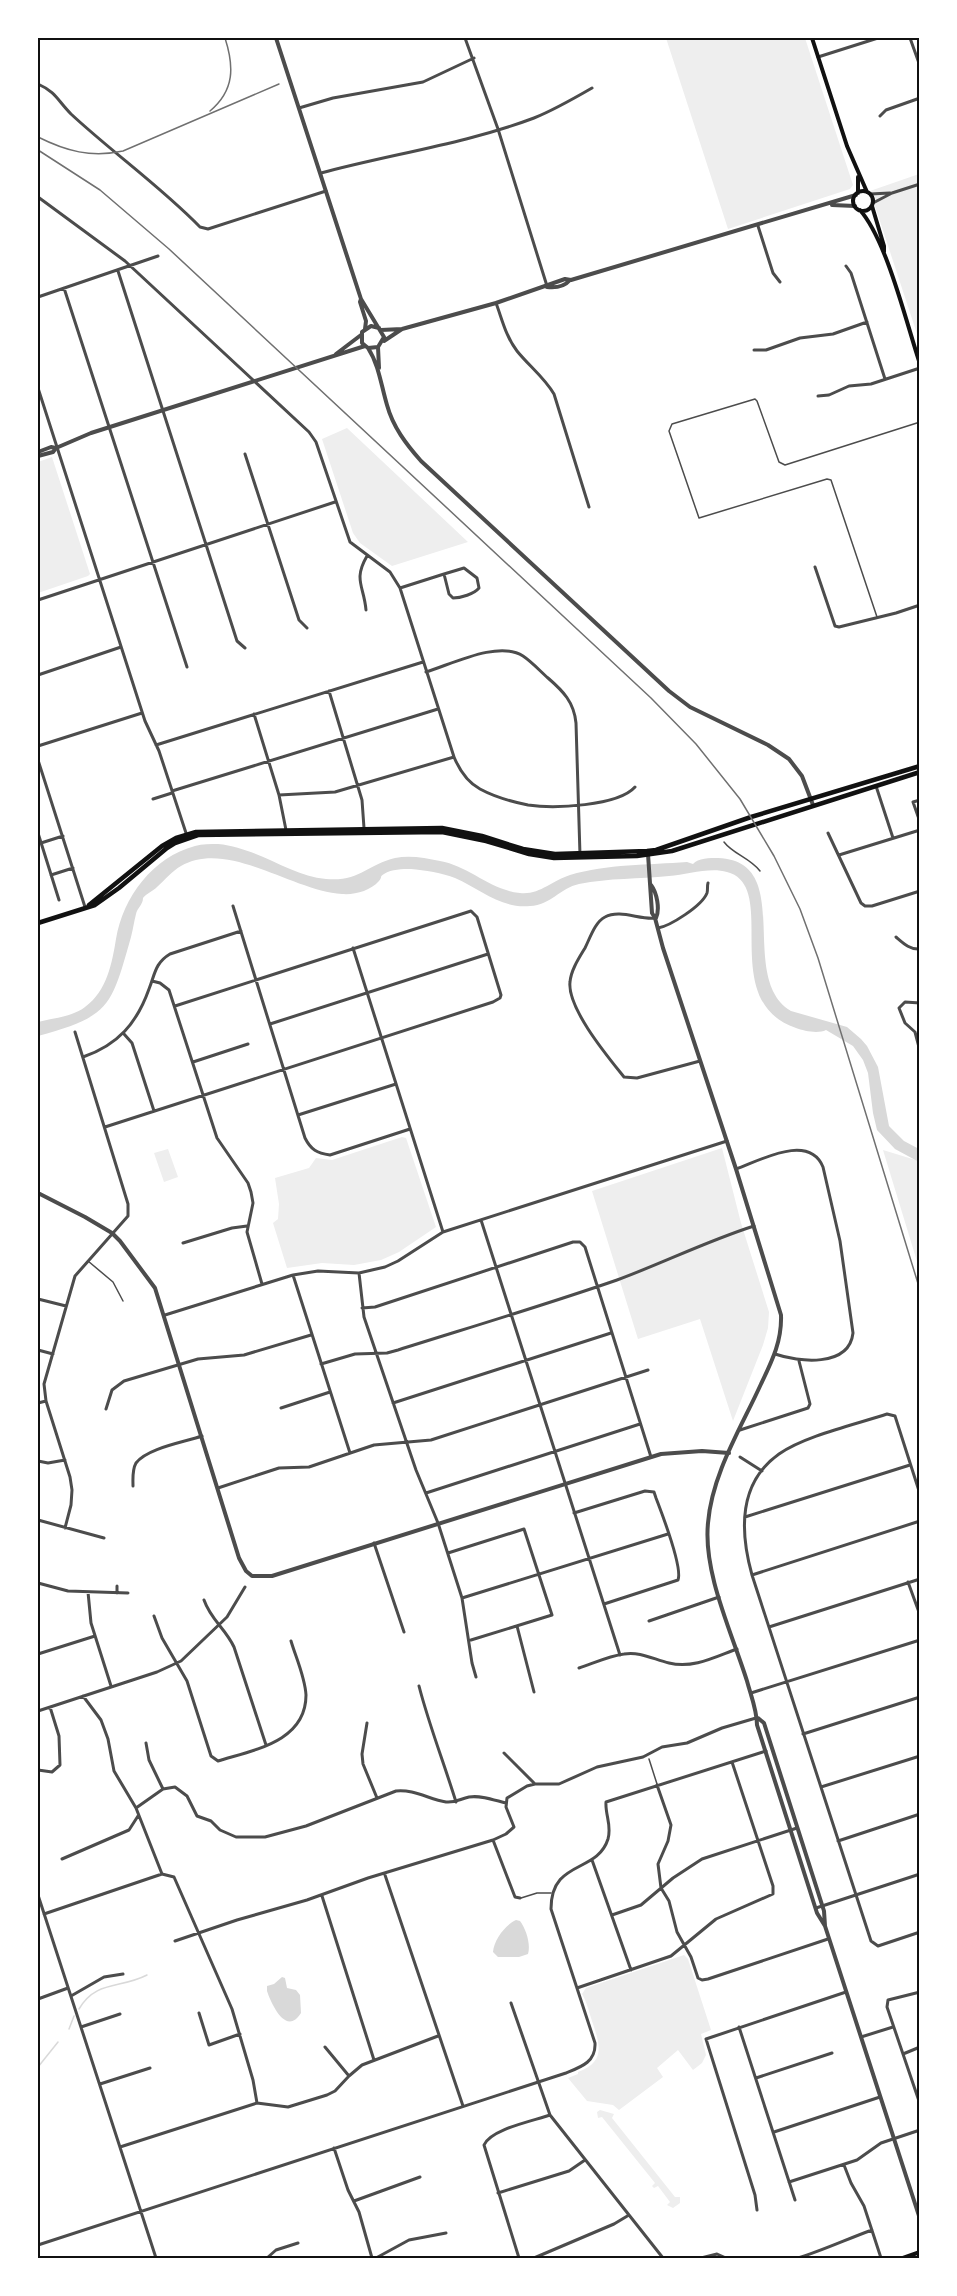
<svg xmlns="http://www.w3.org/2000/svg" width="957" height="2296" font-family="Inter,sans-serif">
	<rect width="100%" height="100%" fill="#fff"/>
	<path fill="#eee" d="M666,38H805L853,185L850,189L728,229Z
		M919,174V340L870,191Z
		M347,428L468,542L392,566L360,543L353,533L322,439Z
		M52,457L90,574L88,576L38,593V462Z
		M402,1137L406,1138L436,1227L399,1252L381,1260L354,1265L322,1263L287,1268L273,1223L278,1219L279,1204L275,1178L309,1168L316,1158L332,1160Z
		M722,1148L741,1223L769,1312L768,1328L763,1345L733,1421L700,1319L638,1339L592,1191Z
		M168,1149L178,1177L164,1182L154,1153Z
		M883,1150L919,1161V1268Z
		M684,1955L688,1959L711,2030L701,2034L706,2055L702,2063L693,2070L678,2050L657,2068L663,2077L619,2110L613,2105L587,2101L568,2078L578,2074V2072C606,2062 600,2044 592,2021C589,2012 587,2002 582,1994L586,1988Z
		M600,2110L614,2114L612,2118L675,2197H680V2203L673,2208L667,2205L670,2202L658,2186L654,2188L652,2186L655,2183L602,2117L598,2118L597,2112Z"/>
	<path fill="#d9d9d9" d="M218,844C259,848 290,876 326,879C359,882 367,865 395,858C410,855 425,858 440,861C469,866 490,890 520,893C540,895 551,881 570,875C607,864 649,865 687,862L693,864C698,858 710,858 718,858C797,861 736,978 791,1011L847,1027L861,1039L867,1046L878,1067L889,1126L904,1141L919,1149V1162L895,1149L877,1130L873,1113L868,1073L863,1060L853,1046L826,1030C818,1034 804,1031 796,1028C716,1001 781,886 727,872C709,867 687,875 669,876C639,879 609,878 579,884C560,888 551,905 530,906C501,909 480,889 455,878C443,873 424,870 411,869C402,869 392,869 384,874C379,877 383,876 379,881C370,891 355,895 342,894C292,891 228,839 181,866C172,871 165,880 157,887C153,891 147,893 143,898C143,905 137,908 136,914C134,922 133,929 131,937C111,1007 111,1016 38,1036V1022C53,1018 72,1017 85,1007C107,991 112,963 116,939C123,897 153,857 195,846C202,844 211,844 218,844Z
		M516,1920L520,1921C526,1929 531,1944 528,1954L519,1957H498L493,1952C494,1940 505,1925 516,1920Z
		M282,1977L285,1978L287,1988L296,1990L300,1995L301,2013C286,2037 271,2003 267,1991V1986L274,1984Z"/>
	<g fill="none" stroke-linecap="round" stroke-linejoin="round">
		<path stroke="#d9d9d9" stroke-width="1.5" d="M79,2009C96,1980 120,1989 147,1975
			M69,2029L74,2016
			M38,2067L58,2042"/>
		<path stroke="#4c4c4c" stroke-width="1.5" d="M877,617L831,480L827,479L699,518L669,431L672,424L755,399L757,401L779,462L785,465L920,422
			M724,842C733,854 750,858 760,871
			M88,1261L113,1282L123,1301
			M649,1759L657,1784
			M521,1898L537,1893H551"/>
		<path stroke="#4c4c4c" stroke-width="3" d="M465,38L498,129L547,286
			M910,38L920,66
			M818,57L878,38
			M38,84C56,92 58,101 71,114C113,153 160,186 200,227L208,229L326,191
			M299,108L333,98L423,82L474,58
			M880,116L886,110L920,98
			M321,173C391,154 465,144 534,118C554,110 573,99 592,88
			M870,194L890,193
			M38,197L125,261L309,432L316,442L350,542L390,572L400,588L454,757C459,769 467,782 480,789C493,796 513,802 528,805C554,809 618,806 635,787
			M873,203L892,193L920,184
			M758,226L773,273L780,282
			M846,266L851,273L885,379
			M118,271L237,641L245,648
			M64,288L187,667
			M38,297L158,256
			M496,303C502,319 506,337 517,351C529,366 544,377 554,394L589,507
			M754,350H766L800,338L833,334L867,322
			M38,388L145,721L159,751L187,836
			M818,396L829,395L849,386L871,384L920,368
			M245,454L299,620L307,628
			M815,567L835,626L839,627L896,613L920,605
			M464,568L477,578L479,588C474,594 461,598 453,598L449,594L444,574Z
			M400,588L444,574
			M38,600L335,502
			M366,610C364,586 353,580 367,556
			M426,672C452,664 499,640 523,656C532,662 540,671 548,678C563,691 574,702 576,723L580,855
			M38,675L121,647
			M329,691L362,800L364,828
			M254,714L279,795L286,830
			M156,745L423,662
			M38,746L142,713
			M38,760L85,907
			M876,786L893,838
			M172,791L438,709
			M279,795L335,792L454,757
			M153,799L172,793
			M920,800L913,802L920,822
			M38,833L59,900
			M828,833L861,903L865,906H872L920,891
			M41,843L63,836
			M839,855L920,830
			M51,875L73,868
			M233,906L305,1138C311,1150 317,1153 330,1155L410,1129
			M655,918C640,920 620,909 605,917C595,922 590,938 585,948C579,958 571,970 570,982C567,1008 608,1057 624,1077L637,1078L700,1061
			M658,928C670,926 702,906 707,893C708,890 707,886 708,883
			M896,937C903,943 910,950 920,949
			M353,948L443,1232
			M152,981L160,983L169,990L217,1138L248,1183L251,1192L253,1203L247,1232L262,1284
			M920,1003L905,1002L899,1008L905,1023L915,1032L920,1051
			M270,1024L488,954
			M124,1034L132,1043L154,1111
			M83,1057C118,1045 137,1023 149,989C155,974 155,963 170,954L241,931
			M193,1062L248,1044
			M298,1115L396,1084
			M105,1127L493,1002L500,998L501,995L477,917L471,911L175,1006
			M736,1169C761,1160 809,1133 823,1167L840,1241L853,1333C849,1368 798,1362 775,1354
			M481,1220L620,1655
			M183,1243L232,1228L247,1226
			M359,1273L364,1317L416,1470L438,1523L462,1598L472,1663L476,1677
			M293,1275L350,1453
			M38,1299L66,1306
			M362,1308L375,1307L573,1242H580L585,1247L651,1457
			M165,1315L293,1275L318,1271L359,1273L385,1267L398,1261L443,1232L727,1141
			M38,1350L53,1354
			M321,1364L355,1354L387,1353L398,1350C471,1327 545,1305 617,1280C663,1263 707,1241 754,1226
			M38,1403L46,1401
			M393,1403L611,1333
			M281,1408L330,1392
			M106,1409L112,1390L124,1381L198,1359L244,1355L311,1335
			M740,1430L808,1408L810,1404L799,1361
			M740,1457L762,1471
			M38,1461L48,1463L65,1460
			M133,1486C133,1479 132,1470 136,1463C147,1448 185,1442 202,1436
			M218,1488L279,1468L309,1467L374,1445L431,1440L648,1370
			M426,1493L640,1424
			M920,1494L895,1416L887,1414C857,1424 804,1436 779,1454C738,1483 740,1532 752,1575L871,1941L878,1946L920,1932
			M574,1513L645,1491L654,1492L656,1498C662,1514 683,1567 678,1580L604,1604
			M745,1517L910,1465
			M38,1520L104,1538
			M65,1528L71,1505L72,1490L70,1477L46,1401L44,1384L75,1276L128,1216V1204L75,1032
			M374,1543L404,1632
			M448,1553L524,1529L552,1615L471,1640
			M752,1575L920,1521
			M908,1582L920,1615
			M38,1583L68,1591L128,1593
			M88,1592L91,1623L111,1686
			M117,1593V1586
			M462,1598L668,1534
			M204,1600C211,1620 225,1628 234,1647L266,1745
			M154,1616L162,1638L187,1681L211,1756L218,1761C253,1750 306,1742 306,1695C305,1677 296,1658 291,1641
			M649,1621L719,1597
			M517,1626L534,1692
			M769,1627L920,1579
			M38,1654L95,1636
			M579,1668C594,1663 609,1656 624,1654C640,1651 655,1660 669,1663C693,1669 715,1657 737,1649
			M419,1686C429,1725 444,1763 456,1802
			M751,1693L920,1640
			M83,1696L101,1720L108,1739L114,1771L136,1808L162,1874
			M38,1711L157,1672L181,1661L227,1617L245,1587
			M367,1723L362,1754L363,1764L377,1798
			M803,1734L920,1697
			M146,1743L149,1760L163,1789
			M504,1753L535,1784
			M38,1770L52,1772L60,1765L59,1736L50,1707
			M657,1785L671,1825L668,1841L658,1864L661,1888L669,1901L677,1932L691,1957L698,1978L702,1980L708,1979L828,1939
			M821,1787L920,1756
			M136,1808L163,1789L175,1787L187,1796L197,1816L211,1821L220,1830L236,1837H265L306,1826L396,1791C413,1789 429,1799 446,1802C455,1803 460,1799 469,1797C481,1795 494,1800 506,1803
			M493,1840L515,1897L520,1898
			M838,1841L920,1814
			M62,1859L129,1830L138,1816
			M592,1860L631,1970
			M385,1875L463,2106
			M38,1895L156,2258
			M322,1896L374,2060
			M816,1908L920,1874
			M44,1914L162,1874L174,1877L232,2009L253,2080L257,2103
			M612,1915L641,1905L673,1878L702,1859L797,1828
			M175,1941L237,1920L307,1900L368,1878L493,1840L506,1834L514,1827L506,1807L507,1798L527,1786L535,1784H559L597,1767L643,1757L662,1747L687,1743L722,1728L756,1718
			M577,1988L671,1956L716,1919L773,1894V1886L732,1762
			M920,1992L888,2000L887,2007L920,2104
			M71,1996L104,1977L123,1974
			M38,1999L68,1988
			M511,2003L550,2115L663,2258
			M199,2013L209,2045L240,2034
			M81,2027L120,2014
			M739,2027L795,2200
			M861,2037L893,2027
			M325,2047L349,2076
			M903,2054L920,2047
			M756,2078L832,2053
			M100,2084L150,2068
			M774,2132L880,2097
			M120,2147L257,2103L288,2107L327,2095L335,2091L349,2076L362,2065L438,2036
			M334,2148L348,2190L359,2212L372,2258
			M844,2165L851,2183L864,2206L881,2258
			M789,2182L857,2160L881,2143L920,2130
			M498,2193L569,2171L585,2160
			M354,2201L420,2177
			M757,2210L755,2195L706,2039L846,1992
			M38,2245L566,2073C581,2067 596,2062 595,2043L551,1909C551,1859 597,1874 608,1839C612,1825 605,1815 606,1802L766,1751
			M267,2258L276,2250L298,2243
			M376,2258L409,2240L446,2233
			M519,2258L484,2145C491,2129 533,2121 550,2115
			M534,2258L614,2224L629,2215
			M701,2258L717,2254L726,2258
			M798,2258C824,2250 847,2239 872,2230"/>
		<path stroke="#4c4c4c" stroke-width="4" d="M276,38L361,299L360,302L366,321L365,329
			M832,205L855,206
			M547,287C556,288 564,287 570,280
			M361,299L384,337L378,347L368,348L362,343V332L371,326L379,328
			M381,330L402,329L496,303L565,279L571,280L856,195
			M384,341L402,329
			M378,347L379,368
			M368,348C379,365 381,385 387,405C393,427 406,444 421,461L669,691L690,707L768,745L789,759L802,776L813,805
			M336,354L361,335
			M38,452L51,447L56,448
			M38,456L53,452L56,448L91,433L365,346
			M648,854L652,913L655,918L663,948L736,1169L781,1315C782,1341 772,1361 761,1384C741,1428 712,1474 708,1523C703,1573 732,1633 747,1681C751,1696 757,1710 757,1725L817,1913L825,1926
			M651,885C657,893 660,909 656,918
			M38,1193L85,1217L112,1233L120,1241L155,1288L239,1558L246,1571L252,1576H272L661,1454L702,1451L729,1453
			M758,1718L764,1723L824,1911L825,1926L920,2219"/>
		<path stroke="#111" stroke-width="4" d="M812,38L847,146L867,192
			M853 201a10 10 0 1 1 20 0a10 10 0 1 1-20 0Z
			M858,193V177
			M872,206L884,246V252
			M860,210C887,241 906,322 920,364
			M903,2258L920,2252"/>
		<path stroke="#111" stroke-width="4.5" d="M89,905L162,846L176,838L196,832L442,828L482,836L523,849L555,854L647,851L656,850L751,817L920,766
			M38,923L95,905L119,888L167,848L175,843L198,835L442,832L486,841L529,854L554,858L637,856L672,851L920,772"/>
		<path stroke="#707070" stroke-width="1.5" d="M210,111C235,90 234,66 225,38
			M38,137C66,151 91,158 123,151L279,84
			M38,150L100,190L169,249L651,698L696,744L740,799L774,856L800,909L818,958L920,1290"/>
	</g>
	<rect width="957" height="2296" fill="none" stroke="#ffffff" stroke-width="78"/>
	<rect x="39" y="39" width="879" height="2218" fill="none" stroke="#111" stroke-width="2"/>
</svg>
